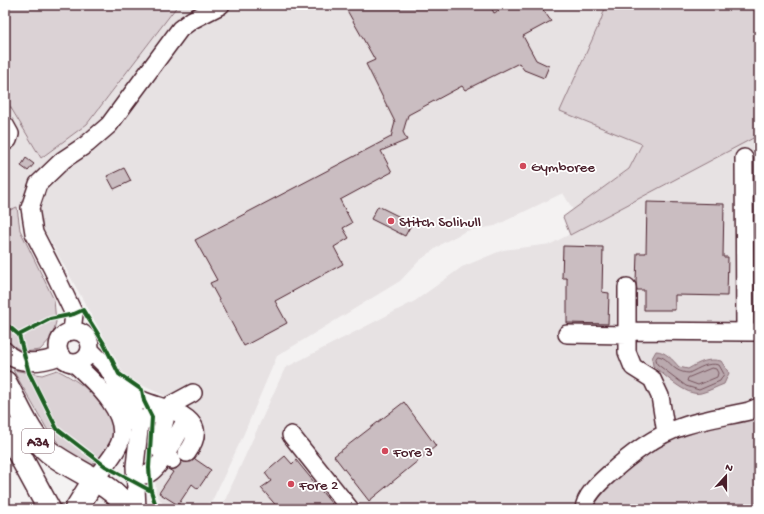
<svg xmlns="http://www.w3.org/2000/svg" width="764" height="514" font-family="'Gochi Hand',sans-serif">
	<rect width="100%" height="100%" fill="#f4f2f2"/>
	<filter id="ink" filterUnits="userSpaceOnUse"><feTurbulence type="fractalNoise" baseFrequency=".025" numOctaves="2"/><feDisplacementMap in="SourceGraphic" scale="8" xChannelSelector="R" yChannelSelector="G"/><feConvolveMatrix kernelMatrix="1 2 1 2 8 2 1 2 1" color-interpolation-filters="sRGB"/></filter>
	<g filter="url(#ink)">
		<path fill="#e7e2e3" d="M178,5H606L601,20L642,144L629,169L573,210L563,193L495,226L466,231L443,243L419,261L400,281L277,356L242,438L212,501L198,509H166L156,493L154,451L170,420L165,396L137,383L124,374L36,215L17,207L5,212V98L41,158L87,124Z
			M759,135V414L589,509H221L285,368L415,301L462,267L503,250L551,244Z"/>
		<path fill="#dbd2d5" stroke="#927880" d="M5,5H178L87,124L41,158L5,98Z
			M606,5H759V135L570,235L563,217L629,169L642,144L560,111L601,20Z
			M17,207L20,230L54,300L56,322L52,337L40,350L24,352L8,343L5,339V212Z
			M13,370L42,375L57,370C76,379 116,406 114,431C113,445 99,456 91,467L65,451L47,429Z
			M759,414V509H589L592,503L618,471L664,437Z"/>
		<path fill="#baa9ae" stroke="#8d727a" d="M656,351C665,351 673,360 679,367L688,369C700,362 708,358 721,361L729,373L724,384C716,387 709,391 701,393C686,397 664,374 653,366L652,358Z"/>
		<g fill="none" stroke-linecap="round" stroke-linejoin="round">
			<path stroke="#77565f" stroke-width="1" d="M658,356C671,358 670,372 689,373C700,368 707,362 719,365L724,374L720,381L699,390L686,386L657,364L656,359Z
				M712,368L716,369L718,373L717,377L698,385L687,381L688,378Z"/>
		</g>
		<path fill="#cabdc1" stroke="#4a1f2b" d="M344,5H490L494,13L509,5H537L541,7L551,21L523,36L536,60L549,66L544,78L524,70L519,63L465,90L462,86L408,115L403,132L407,140L381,151L392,172L340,200L352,223L343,228L349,238L334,247L343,264L275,301L287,323L244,346L210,283L217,280L195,240L391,137L395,122L366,64L375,60Z
			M26,158L34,164L28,171L21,166Z
			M124,168L131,181L114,189L107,176Z
			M647,202L724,204L723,257H728L727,296L675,295V310H644V290H637L636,282L637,253H646Z
			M378,206L412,223L405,236L371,219Z
			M563,246L603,247L602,292L609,293L608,324L567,323V278H562Z
			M404,402L436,446L369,501L334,456Z
			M285,456L292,464L296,460L336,509H279L261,488L271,481L265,473Z
			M195,459L211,470L198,489L192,484L178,505L159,493L173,472L168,469H176L182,461L191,462Z"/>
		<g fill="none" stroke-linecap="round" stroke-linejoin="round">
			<defs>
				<path id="minor" d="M5,125L10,134L8,140L5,142
					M744,158L745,329L750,332H759
					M627,287V352L633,367L652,379L660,396L666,433
					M58 347a16 16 0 1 1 32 0a16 16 0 1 1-32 0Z
					M72,331L74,314L52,268L34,233L30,208L38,184L63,160L87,144L109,125L180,29L192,20L221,5
					M567,334L627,335L634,331L750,332
					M90,350L107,367L133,411L139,430L135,466L137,509
					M5,351C17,367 44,362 60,356
					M75,364C93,381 130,413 120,442C116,454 101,470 94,480
					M119,388C127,392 135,397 144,401C158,407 183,410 193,425C199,434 192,446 187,453
					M158,412L193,393
					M138,426L151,414L162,415L165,420L157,447L165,455L172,460
					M291,435L350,509
					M135,477C139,476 144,475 148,474C161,468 179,432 186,419
					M584,509C585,496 598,484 608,475C630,455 655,435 684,426C705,419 728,416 749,411L759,407"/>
				<path id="highway" d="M5,382C17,403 30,437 49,452C75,472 110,482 129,509
					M5,428L49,509
					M76,509L94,480"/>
			</defs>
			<use href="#minor" stroke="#4a1f2b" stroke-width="20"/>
			<use href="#highway" stroke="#4a1f2b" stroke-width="25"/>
			<use href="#minor" stroke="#fff" stroke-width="17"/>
			<use href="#highway" stroke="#fff" stroke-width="22"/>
			<defs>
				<path id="cycleway" d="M5,323L19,335L50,319L74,314L83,310L103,342L119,374L142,390L144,401L152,417L149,468L151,491L157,509
					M19,335L29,373L57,429L105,466L151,491"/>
			</defs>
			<use href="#cycleway" stroke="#fff" stroke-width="6"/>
			<use href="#cycleway" stroke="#1b5e20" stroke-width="4"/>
		</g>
	</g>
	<g fill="#d1495b" stroke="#fff" stroke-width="1.5">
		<circle cx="523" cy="166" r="4"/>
		<circle cx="391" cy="221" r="4"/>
		<circle cx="385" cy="451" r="4"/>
		<circle cx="291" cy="484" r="4"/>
	</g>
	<g text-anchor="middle" stroke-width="3.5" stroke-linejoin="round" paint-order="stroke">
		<rect fill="#fff" stroke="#80626b" stroke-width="1" x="22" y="429" width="32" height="24" rx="3"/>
		<g font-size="14" font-weight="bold" fill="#4a1f2b">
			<text x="38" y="446">A34</text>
		</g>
		<g font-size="15" fill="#4a1f2b" stroke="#fff" text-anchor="start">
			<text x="531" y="171">Gymboree</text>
			<text x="399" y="226">Stitch Solihull</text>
			<text x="393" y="456">Fore 3</text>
			<text x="299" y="489">Fore 2</text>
		</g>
	</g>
	<rect width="764" height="514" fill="none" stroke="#fff" stroke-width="20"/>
	<rect x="10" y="10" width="744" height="494" fill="none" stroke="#4a1f2b" stroke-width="1.5" filter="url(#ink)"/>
	<g transform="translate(726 476) rotate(21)" stroke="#ffffff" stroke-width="3" paint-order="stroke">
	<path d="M0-3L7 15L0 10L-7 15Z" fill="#4a1f2b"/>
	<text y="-6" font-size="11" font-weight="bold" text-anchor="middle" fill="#4a1f2b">N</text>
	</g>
</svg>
